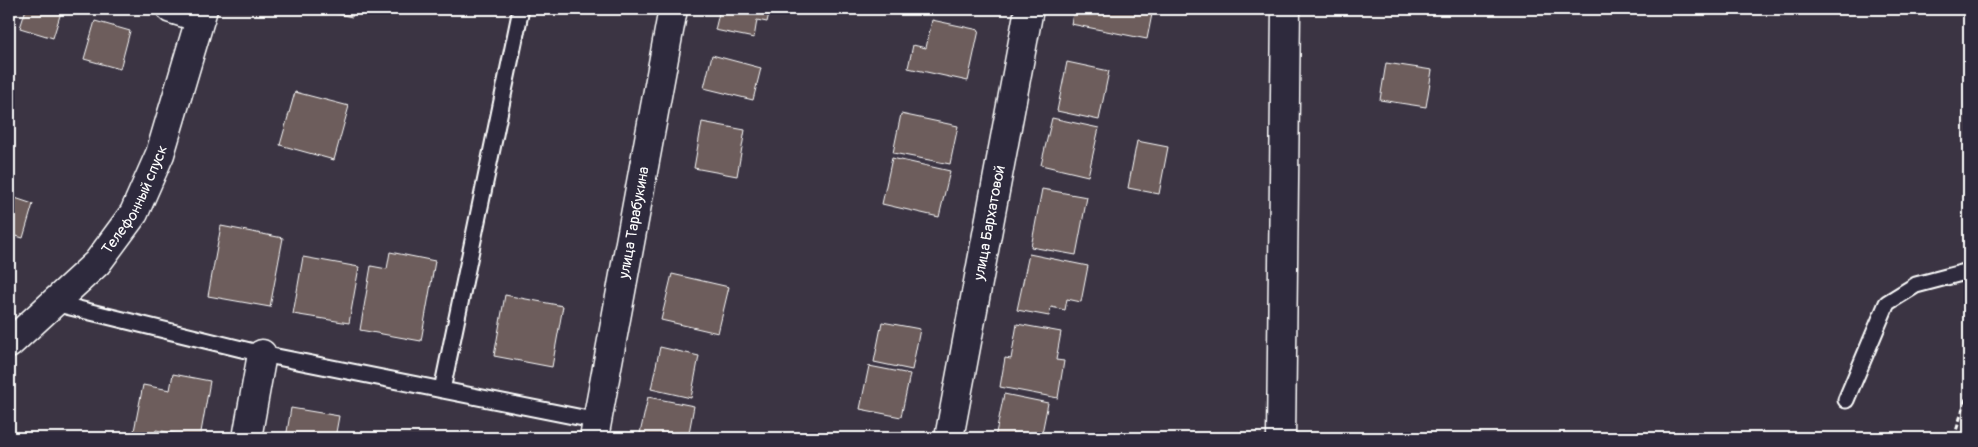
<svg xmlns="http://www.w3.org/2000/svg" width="1978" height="447" font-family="Pangolin,sans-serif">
	<rect width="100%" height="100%" fill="#3b3443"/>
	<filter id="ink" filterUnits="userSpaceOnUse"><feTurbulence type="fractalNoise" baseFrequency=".02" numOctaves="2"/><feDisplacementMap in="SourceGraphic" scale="10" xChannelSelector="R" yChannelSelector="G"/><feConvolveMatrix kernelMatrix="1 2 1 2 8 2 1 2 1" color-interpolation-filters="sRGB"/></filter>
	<g filter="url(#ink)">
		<path fill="#6d5d5b" stroke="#fff" d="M26,9H62L53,38L20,28Z
			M314,9H354L352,17Z
			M720,9H770L767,22L757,20L754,38L715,30Z
			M1074,9H1153L1147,39L1071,24Z
			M932,20L979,30L968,81L908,68L913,45L926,48Z
			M95,21L130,31L120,69L84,59Z
			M712,55L761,68L753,100L704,88Z
			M1067,62L1109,71L1099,120L1057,111Z
			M1386,63L1432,70L1426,107L1380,100Z
			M295,92L349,106L334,160L280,145Z
			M901,114L958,126L950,164L893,153Z
			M1052,118L1099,128L1088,176L1041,165Z
			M702,122L745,130L737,176L694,168Z
			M1137,141L1168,147L1159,194L1128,188Z
			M892,158L950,171L939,217L882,204Z
			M1042,189L1087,197L1076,255L1031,247Z
			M9,196L33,204L23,238L9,234Z
			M221,226L283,238L270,307L208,296Z
			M390,252L435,261L421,341L360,330L371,266L387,269Z
			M1029,254L1088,266L1081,302L1067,299L1065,310L1051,307L1049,316L1017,310Z
			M303,257L359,267L349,323L293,314Z
			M672,274L729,287L718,333L661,320Z
			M505,295L563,306L552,367L494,356Z
			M882,322L920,329L912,370L874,362Z
			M1017,324L1061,332L1056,360L1064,361L1058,398L1000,387L1005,358L1011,359Z
			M660,347L699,356L691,398L651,389Z
			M869,366L910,374L901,417L860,409Z
			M173,374L210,381L200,438L156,430L154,438L133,436L143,385L170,390Z
			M1004,394L1048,403L1041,438H995Z
			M648,397L694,406L688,438H639Z
			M291,408L339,416L335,438H286Z"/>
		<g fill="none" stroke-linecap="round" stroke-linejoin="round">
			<defs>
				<path id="service" d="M54,303L262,354L598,421
					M442,390L521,9
					M1846,400L1887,303L1916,285L1969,271"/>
				<g id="minor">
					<path d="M171,9L200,18"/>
					<path d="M247,438L262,354"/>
					<path id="s1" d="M594,438L673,9"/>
					<path id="s2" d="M949,438L1029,9"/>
					<path d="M1281,438L1286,9"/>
				</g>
				<g id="secondary">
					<path id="s3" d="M9,344L97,263L134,213L160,154L203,9"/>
				</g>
			</defs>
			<use href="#service" stroke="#fff" stroke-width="19"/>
			<use href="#minor" stroke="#fff" stroke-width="31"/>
			<use href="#secondary" stroke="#fff" stroke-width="31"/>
			<path stroke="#fff" stroke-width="3" stroke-dasharray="5 4" stroke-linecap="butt" d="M1954,438L1969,388"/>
			<use href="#service" stroke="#2f2a3d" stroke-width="15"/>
			<use href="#minor" stroke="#2f2a3d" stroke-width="28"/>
			<use href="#secondary" stroke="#2f2a3d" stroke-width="28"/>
		</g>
	</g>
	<g text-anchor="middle" stroke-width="4" stroke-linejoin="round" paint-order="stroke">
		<g font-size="15" fill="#fff" stroke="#2f2a3d">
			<text dy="5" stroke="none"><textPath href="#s3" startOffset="194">Телефонный спуск</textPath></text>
			<text dy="5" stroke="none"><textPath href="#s1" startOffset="219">улица Тарабукина</textPath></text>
			<text dy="5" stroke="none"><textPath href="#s2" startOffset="219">улица Бархатовой</textPath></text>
		</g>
	</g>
	<rect width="1978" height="447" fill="none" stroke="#2f2a3d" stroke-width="30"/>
	<rect x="15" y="15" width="1948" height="417" fill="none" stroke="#fff" stroke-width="2" filter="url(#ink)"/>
</svg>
